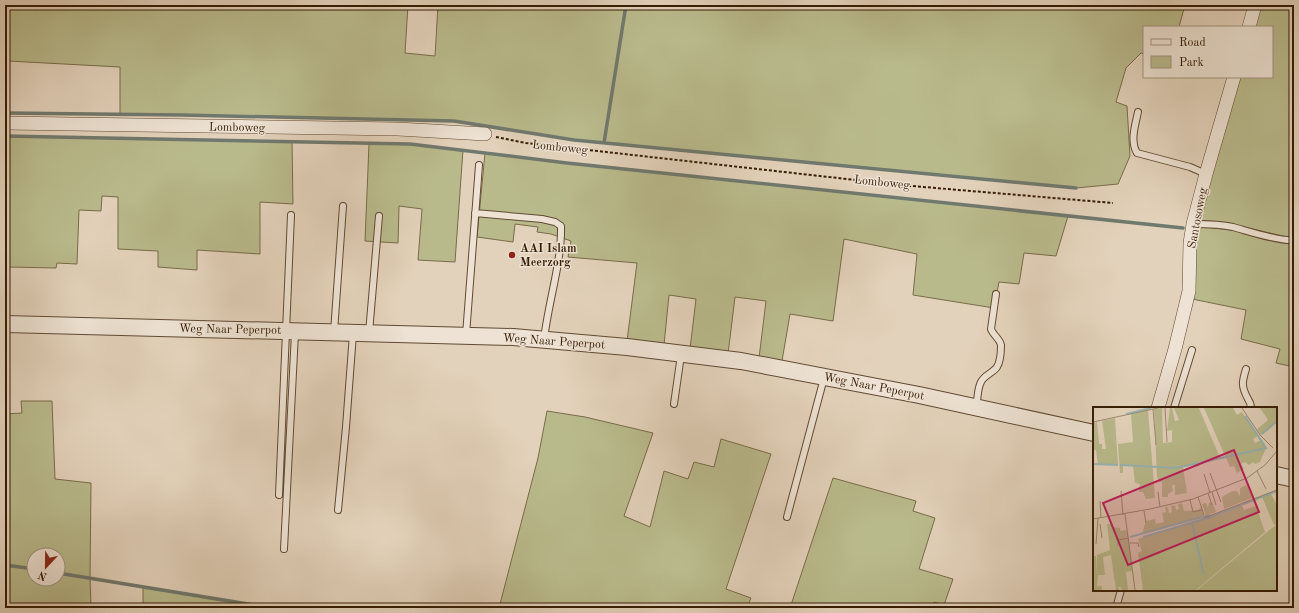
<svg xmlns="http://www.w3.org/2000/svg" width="1299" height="613" font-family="'Old Standard TT',serif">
	<rect width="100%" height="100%" fill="#e3d2bb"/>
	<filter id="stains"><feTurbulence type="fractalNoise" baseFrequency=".005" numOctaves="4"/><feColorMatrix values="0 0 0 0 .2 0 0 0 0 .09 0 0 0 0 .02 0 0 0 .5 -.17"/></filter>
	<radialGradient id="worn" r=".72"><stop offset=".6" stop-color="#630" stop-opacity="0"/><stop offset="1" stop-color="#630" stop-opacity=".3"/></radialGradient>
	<path fill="#b9ba8c" stroke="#786c48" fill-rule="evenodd" d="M9,5H408L405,53L435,56L438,5H1185L1179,27H1144V54L1141,53L1126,68L1116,102L1127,106L1130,156L1118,184L1076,188L574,140L454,121L120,114V67L8,61Z
		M1259,5H1294V237L1292,238L1221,222L1197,220L1239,77H1272V27H1253Z
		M9,136L292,142L293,204L260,202V254L197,250V270L158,267V251L118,249V197L102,196L101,211L79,210L77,264L57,263L56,268L8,267Z
		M369,144H410L463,150L455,262L418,260L422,209L399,206L398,243L365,241Z
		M485,153L567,163L1068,216L1056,256L1024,253L1019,284L999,282L994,308L913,295L917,254L844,239L833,321L790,314L782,361L759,358L766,301L735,297L728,354L690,349L696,299L669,295L664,345L627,341L637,263L568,257L571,241L551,234L537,232L538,227L515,224L513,242L477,237Z
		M1196,226L1231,230L1294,244V367L1276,363L1280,349L1241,339L1246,310L1192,299Z
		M21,401H52L55,479L91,483L90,578L91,608H5V414L22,413ZM34,555H58V579H34Z
		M547,411L585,417L653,433L624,516L650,527L664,471L688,479L694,462L714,467L721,439L771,454L726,589L751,598L747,608H499L538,458Z
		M833,478L916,501L913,511L935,518L919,569L953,579L944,605L934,602L932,608H790Z
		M143,587L272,608H143Z"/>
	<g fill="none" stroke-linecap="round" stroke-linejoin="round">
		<path stroke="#70796e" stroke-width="3.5" d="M5,113L182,115L454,121L574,140L1076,188
			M5,136L410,144L567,163L1183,228
			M604,143L626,5
			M5,565L34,569
			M58,573L272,608"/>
		<defs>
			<path id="service" d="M1138,112C1135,126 1130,141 1137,153L1190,167L1206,174
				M475,213L542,219L555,222L561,226C562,262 548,303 544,340
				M1193,224C1206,224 1220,224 1233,227C1248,231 1281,242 1294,240
				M334,332L343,206
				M369,333L379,216
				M466,335L479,165
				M1246,369C1242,382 1241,386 1248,399C1250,402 1251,404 1251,408
				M674,404L681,355
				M976,407C978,400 977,389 981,382C984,375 993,373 997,367C1000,362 1001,351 1001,345C1000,339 993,335 991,329L996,294
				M1174,408L1192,350
				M279,495L291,215
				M338,510L346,427L353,334
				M787,517L824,378
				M284,549L295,333
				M1116,608L1121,590"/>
			<path id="minor" d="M1249,27L1255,5
				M5,123L398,129L485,134
				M1158,408L1175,349L1189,291L1190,243L1193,224L1206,174L1234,77"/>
			<path id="tertiary" d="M5,324L513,337L627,347L741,361L919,395L1094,433
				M1276,475L1294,479"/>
		</defs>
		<use href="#service" stroke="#614a32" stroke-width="8"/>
		<use href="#minor" stroke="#614a32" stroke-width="14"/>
		<use href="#tertiary" stroke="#614a32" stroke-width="18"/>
		<path stroke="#361d04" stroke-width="2" stroke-dasharray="3 2" stroke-linecap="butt" d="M496,137L526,143L900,185L1113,203"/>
		<use href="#service" stroke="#ede2d3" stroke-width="6"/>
		<use href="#minor" stroke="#ede2d3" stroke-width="13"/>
		<use href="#tertiary" stroke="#ede2d3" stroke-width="16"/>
	</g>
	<circle fill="#8f2418" stroke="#ede2d3" stroke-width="1.5" cx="512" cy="255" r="4"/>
	<g text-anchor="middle" stroke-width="3" stroke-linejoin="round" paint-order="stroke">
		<g font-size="12" fill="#361d04" stroke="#ede2d3">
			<text transform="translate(237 127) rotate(1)" y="4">Lomboweg</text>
			<text transform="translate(560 147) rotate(6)" y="4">Lomboweg</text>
			<text transform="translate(882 182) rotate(6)" y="4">Lomboweg</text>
			<text transform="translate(1197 218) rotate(-79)" y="4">Santosoweg</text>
			<text transform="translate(230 329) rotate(1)" y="4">Weg Naar Peperpot</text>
			<text transform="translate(554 341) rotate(4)" y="4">Weg Naar Peperpot</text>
			<text transform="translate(874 386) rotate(11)" y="4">Weg Naar Peperpot</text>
		</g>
		<g font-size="12" font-weight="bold" fill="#361d04" stroke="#ede2d3" text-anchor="start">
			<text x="520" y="252">AAI Islam<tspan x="520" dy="14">Meerzorg</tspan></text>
		</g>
	</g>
	<g transform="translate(1093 407)">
		<rect width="184" height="184" fill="#e3d2bb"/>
		<path d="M69,1L70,36L79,35V23L74,24L77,1H79L82,14L86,13L81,1H106L127,51L90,60L94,86L82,88V78H79L80,84L75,87V90H69V75H66L64,70L61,2ZM111,1H140L144,8L149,5L165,29L160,32L162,36L168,33L173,41L167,55L162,57L160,55L156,58L152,55L148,57L151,62L144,66L141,59L137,60ZM167,1H184V14L168,28L164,22L175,13ZM55,3L62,91L53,92L50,85H46L47,77L42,76L40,59L30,58V66H27L25,37L40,35L38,7ZM22,11L25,58L5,57L3,43H0V16L4,15L6,37H9V42H13L9,14ZM154,78L159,91L131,102L129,90L139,84H144L147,89V81ZM178,87L184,98V116L181,118L169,90ZM119,95L123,105L113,109L109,97L113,96L115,101L116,96ZM89,96L91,104L105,103L108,100L111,109L49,127L53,114L62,112L63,117L71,115L69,106L73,105L72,100H75L76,106L79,105L78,99L82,98L83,103L86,102L85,97ZM149,98L151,103L163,99L172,125L103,183H50L45,146L49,144L45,132ZM14,117H19L20,120L27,121V124L33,123L36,131L39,164L33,165L35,183H29L28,180H25L26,183H20H23L18,148L10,150L12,168H5L4,179H9V183H0V149H3L4,168V148L17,143ZM184,117V183H104L145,149Z" fill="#b9ba8c"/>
		<path fill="none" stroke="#96b6b5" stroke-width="2" d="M33,7L58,1M169,27L184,14M0,57L25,58M27,58L83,61L173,41L152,9M99,116L111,168M37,130L116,108M50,130L115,111L184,84"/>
		<path fill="none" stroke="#9e8a72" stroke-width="1" d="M72,1L74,35M149,1L167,28L180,41M60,2L63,38M0,15L65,1M164,64L173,82M117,66L128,95M111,67L117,86M28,84L30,108M65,85L67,100M119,85L123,98M115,86L119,98M105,90L111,108M97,93L100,105L109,103M7,94L8,111M51,104L53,116M32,107L42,183M111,111L184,83M0,112L57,102L100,92L154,71L172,58L184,44M7,117L9,131M37,136H45L46,140M3,137L5,111M25,139V133L36,131"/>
		<path fill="#c2185b" fill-opacity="0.15" stroke="#c2185b" stroke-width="2" d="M141,43L166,105L35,158L10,96Z"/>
		<rect width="184" height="184" fill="none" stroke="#361d04" stroke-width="2"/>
	</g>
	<rect width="1299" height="613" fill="none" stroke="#e3d2bb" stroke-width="20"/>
	<rect x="6" y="6" width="1287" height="601" fill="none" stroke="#361d04" stroke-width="2"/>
	<rect x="10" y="10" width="1279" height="593" fill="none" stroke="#361d04"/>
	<rect x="1143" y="26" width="130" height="52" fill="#ede2d3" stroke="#a49380"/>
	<rect x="1151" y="39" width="20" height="6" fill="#ede2d3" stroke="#a49380"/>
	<text x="1179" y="46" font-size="12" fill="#361d04">Road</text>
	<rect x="1151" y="56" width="20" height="12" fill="#b9ba8c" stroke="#a49380"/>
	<text x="1179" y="66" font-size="12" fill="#361d04">Park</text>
	<g transform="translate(46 567) rotate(202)"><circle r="19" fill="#ede2d3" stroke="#a49380"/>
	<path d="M0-3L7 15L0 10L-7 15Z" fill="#8f2418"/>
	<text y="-6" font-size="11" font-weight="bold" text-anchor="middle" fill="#361d04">N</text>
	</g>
	<rect width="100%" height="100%" filter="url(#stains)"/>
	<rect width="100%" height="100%" fill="url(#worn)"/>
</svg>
